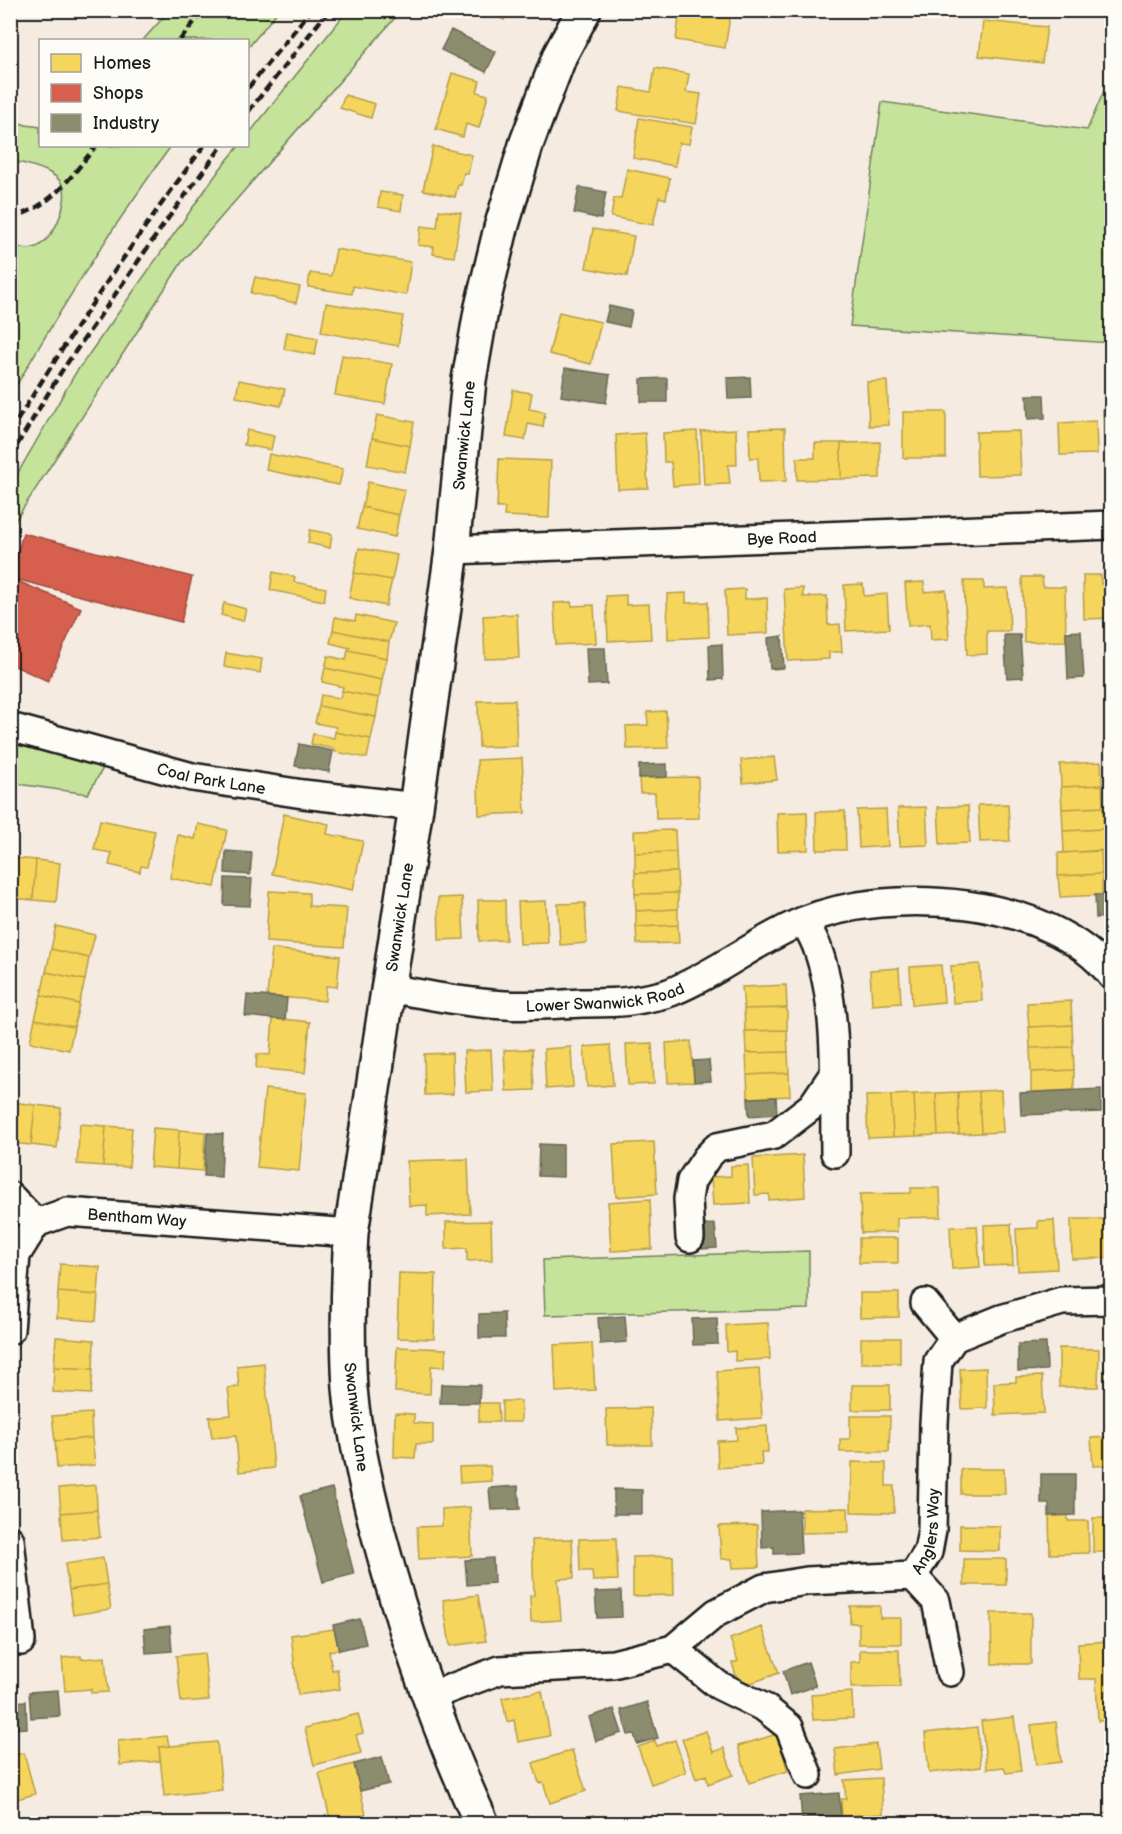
<svg xmlns="http://www.w3.org/2000/svg" width="1122" height="1834" font-family="'Balsamiq Sans',sans-serif">
	<rect width="100%" height="100%" fill="#f5ebe0"/>
	<filter id="ink" filterUnits="userSpaceOnUse"><feTurbulence type="fractalNoise" baseFrequency=".0167" numOctaves="2"/><feDisplacementMap in="SourceGraphic" scale="12" xChannelSelector="R" yChannelSelector="G"/><feConvolveMatrix kernelMatrix="1 2 1 2 8 2 1 2 1" color-interpolation-filters="sRGB"/></filter>
	<g filter="url(#ink)">
		<path fill="#c6e39b" stroke="#71805c" stroke-width="1.5" d="M170,10H278V11L248,48V40H143Z
			M347,11H401L182,262L13,524L11,523V485L75,374L220,169L239,146H248V135Z
			M1111,75V343L850,326L882,102L1087,130Z
			M11,120L26,125L40,127V146H171C113,226 60,309 11,395V245C17,247 27,250 33,248C52,245 70,202 63,186C56,169 26,165 11,160Z
			M11,735L103,765L102,770L88,794L11,783Z
			M809,1251V1309L545,1315L543,1260Z"/>
		<path fill="#f6d55c" stroke="#b59e49" stroke-width="1.5" d="M485,10H509L504,20Z
			M680,10H731L725,48L676,40Z
			M983,21L1047,27L1042,63L979,56Z
			M655,68L689,74L686,92L701,94L696,124L618,111L622,87L651,92Z
			M452,73L480,81L477,92L488,95L479,128L466,124L463,137L436,129Z
			M345,95L375,104L371,118L340,108Z
			M639,118L692,127L689,144L679,143L675,166L633,158Z
			M433,146L472,155L468,174L464,173L461,185H458L455,197L423,190Z
			M627,169L670,178L666,199L659,197L653,225L611,217L614,198L621,199Z
			M380,192L403,195L401,211L378,207Z
			M439,210L461,213L454,257L433,254L434,247L418,245L421,226L437,228Z
			M593,229L634,236L627,276L586,268Z
			M336,249L411,262L406,295L353,286L352,294L308,287L310,273L331,276Z
			M255,277L300,287L296,303L251,293Z
			M326,303L403,316L398,346L321,332Z
			M559,312L601,322L591,364L549,354Z
			M287,332L318,338L315,355L284,349Z
			M342,355L392,364L385,404L335,395Z
			M239,380L285,389L281,406L236,397Z
			M887,381L889,425L869,426L867,382Z
			M513,390L532,393L529,409L545,412L543,427L528,424L525,440L506,437Z
			M1103,410H1112V466L1106,467Z
			M903,412H946V458H903Z
			M377,415L414,422L410,446L372,438Z
			M1096,421L1097,454L1060,455L1059,423Z
			M785,428L786,481L759,482L758,458H750L749,429Z
			M736,429L737,465H728L730,484L704,485L701,431Z
			M247,430L274,436L271,450L244,445Z
			M697,431L699,484L673,486L671,462H664L663,433Z
			M1019,431L1021,475L977,476L976,432Z
			M645,433L648,488L618,489L616,435Z
			M372,438L410,446L405,472L367,465Z
			M880,442V478L841,479V443Z
			M815,443H841V479L797,480V458H815Z
			M269,454L343,469L339,485L266,470Z
			M499,459L551,461L549,518L504,516L505,508H497Z
			M368,482L405,490L399,515L362,507Z
			M362,507L399,515L395,537L357,529Z
			M310,530L332,534L330,548L308,543Z
			M359,548L397,555L392,580L354,573Z
			M273,572L295,577L294,582L326,588L324,601L270,590Z
			M354,573L392,580L386,606L349,598Z
			M1083,575H1101V584H1112V618L1084,619Z
			M1022,577H1042L1043,587H1065L1066,641L1024,642Z
			M964,581H984V589L1008,588L1010,631H987V654L967,655Z
			M924,582V592L946,590L949,639L931,640L930,624L908,626L905,583Z
			M863,584L864,596L887,594L889,629L846,631L844,585Z
			M803,588V597L827,596L828,625L840,624L842,652H829V659L788,661L784,589Z
			M745,589V599L767,598L768,633L727,635L725,590Z
			M686,593V603L708,602L709,637L668,639L667,594Z
			M626,595V605L649,604L651,639L608,641L606,596Z
			M571,602L572,606L594,605L596,643L556,645L554,603Z
			M224,603L246,609L243,621L221,615Z
			M517,614L519,658L485,659L483,616Z
			M356,615L394,623L389,642L333,630L335,617L355,621Z
			M333,630L389,642L387,658L348,650L350,648L330,643Z
			M348,650L387,658L382,680L325,668L328,656L346,660Z
			M226,653L262,659L260,673L224,667Z
			M325,668L382,680L379,698L342,691L343,687L322,682Z
			M342,691L379,698L376,717L319,706L321,695L340,698Z
			M515,700L517,746L479,747L478,701Z
			M319,706L376,717L371,739L335,732L336,727L315,723Z
			M666,711L668,748L627,749L626,726L648,725L647,712Z
			M335,732L371,739L367,758L335,752V749L311,744L313,734L334,738Z
			M774,757L777,780L743,783L741,760Z
			M522,758L525,813L479,815L477,760Z
			M1101,762L1102,785L1061,787L1060,764Z
			M698,777L699,818L656,819L655,793H640L639,778Z
			M1102,785L1103,807L1062,809L1061,787Z
			M1008,804L1010,841L980,842L978,805Z
			M968,806L970,843L940,844L938,807Z
			M926,807L928,845L900,846L898,808Z
			M1103,807L1104,829L1063,831L1062,809Z
			M886,809L888,846L859,848L857,810Z
			M845,811L846,850H817L816,812Z
			M807,812L808,850L778,851L777,813Z
			M284,814L329,824L327,834L363,841L353,890L272,874Z
			M100,820L155,831L147,867L141,866L140,872L109,865L112,853L94,850Z
			M198,824L227,830L215,887L170,878L178,835L195,839Z
			M1104,829L1105,850L1064,853L1063,831Z
			M675,830L676,852L635,853L634,831Z
			M1101,851L1102,874L1058,876V853Z
			M676,852L677,872L635,873V853Z
			M14,858L36,860L33,900L10,898Z
			M36,860L60,863L56,902L33,900Z
			M677,872L678,893L635,894V873Z
			M1102,874V895L1060,897L1058,876Z
			M269,891L309,893V906L347,908L344,947L266,942Z
			M678,893V909L636,911L635,894Z
			M462,897L464,939L439,940L438,898Z
			M478,900H505L506,940L479,941Z
			M546,901L548,943L520,944L518,902Z
			M585,903L587,943L560,945L558,904Z
			M678,909V925L636,927V911Z
			M678,925L679,943L637,944L636,927Z
			M56,926L95,935L89,958L51,949Z
			M51,949L89,958L85,980L46,972Z
			M272,949L340,956L337,987L326,986L325,1001L267,996Z
			M980,964L982,1001L953,1003L951,966Z
			M941,965L944,1002L912,1005L910,967Z
			M899,968L901,1003L872,1005L870,970Z
			M46,972L85,980L79,1004L41,995Z
			M786,985L787,1008L744,1009L742,987Z
			M41,995L79,1004L74,1027L35,1019Z
			M1071,1001L1072,1025L1029,1027L1027,1003Z
			M787,1008V1030L745,1031L744,1009Z
			M273,1018L310,1022L305,1073L256,1068L257,1054L270,1055Z
			M35,1019L74,1027L69,1050L30,1042Z
			M1072,1025L1073,1047L1030,1048L1029,1027Z
			M787,1030L788,1052L746,1053L745,1031Z
			M691,1041L694,1082L668,1083L666,1043Z
			M652,1043L654,1084L628,1085L626,1044Z
			M610,1045L613,1085L587,1087L584,1047Z
			M571,1047L573,1087L546,1089L544,1049Z
			M1073,1047L1074,1070L1031,1072L1030,1048Z
			M532,1049L534,1090L506,1091L504,1050Z
			M491,1050L493,1091L466,1092L464,1051Z
			M788,1052L789,1073L747,1075L746,1053Z
			M452,1053L453,1094L425,1095L424,1054Z
			M1074,1070V1090L1031,1092V1072Z
			M789,1073L790,1096L748,1098L747,1075Z
			M265,1089L306,1093L299,1171L257,1167Z
			M1001,1090L1003,1132L981,1133L979,1091Z
			M979,1091L981,1133L959,1134L958,1092Z
			M958,1092L959,1134L938,1135L936,1093Z
			M936,1093L938,1135L916,1136L914,1094Z
			M914,1094L916,1136L893,1137L891,1095Z
			M891,1095L893,1137L868,1138L866,1096Z
			M12,1102L35,1105L31,1145L10,1143Z
			M35,1105L61,1108L57,1148L31,1145Z
			M80,1124L106,1126L103,1166L77,1164Z
			M106,1126L132,1128L129,1167L103,1166Z
			M153,1128L179,1130L177,1169L150,1167Z
			M179,1130L205,1132L203,1171L177,1169Z
			M654,1142L657,1194L616,1197L613,1144Z
			M803,1155L805,1197L769,1200V1194L755,1195L753,1158Z
			M468,1159L470,1214L427,1216V1205L409,1206L407,1161Z
			M748,1165L750,1203L713,1205L711,1177L731,1176V1166Z
			M911,1188H940L941,1217L897,1218V1232L861,1233L860,1194L911,1193Z
			M650,1199L652,1249L611,1251L608,1202Z
			M1071,1219H1112V1258L1072,1259Z
			M1054,1220L1057,1269L1018,1271L1016,1229L1038,1228V1221Z
			M491,1221L492,1260L467,1261V1248L446,1249V1222Z
			M1011,1224L1013,1265L985,1266L984,1225Z
			M977,1226L980,1267L952,1269L950,1227Z
			M859,1238H898V1263H859Z
			M60,1264L100,1267L98,1295L58,1292Z
			M399,1273L436,1274L434,1339L397,1338Z
			M58,1292L98,1295L96,1321L57,1318Z
			M860,1293H899V1317L860,1318Z
			M768,1323L770,1359L735,1361V1351L727,1352L726,1325Z
			M56,1337L94,1340L93,1369L54,1367Z
			M861,1338H900V1363H861Z
			M592,1343L595,1390L556,1392L554,1345Z
			M397,1347L446,1349L445,1367L431,1366L430,1394L395,1392Z
			M1104,1347H1112V1385L1105,1386Z
			M1059,1348L1099,1349L1098,1387H1059Z
			M264,1363L274,1468L239,1472L236,1436L212,1438L209,1417L231,1415L228,1388L239,1387L237,1366Z
			M54,1367L93,1369L91,1394L53,1392Z
			M759,1368L762,1418L720,1421L717,1371Z
			M986,1368L987,1408L962,1409L960,1369Z
			M1042,1376L1044,1413L995,1415L994,1383L1016,1382V1377Z
			M852,1385H890V1410H852Z
			M502,1401H521V1422H502Z
			M479,1403H498L499,1422H479Z
			M651,1408L652,1445H607L606,1409Z
			M91,1413L92,1438L55,1441L52,1416Z
			M395,1413L414,1414V1423L433,1424V1444H416L415,1458L394,1457Z
			M850,1416H890L889,1452H840V1439H850Z
			M767,1426L768,1452H761L762,1465L718,1468L717,1441L737,1440L736,1428Z
			M1112,1437V1465L1093,1466L1091,1438Z
			M92,1438L95,1465L57,1468L55,1441Z
			M852,1462L886,1463V1486H894V1513L851,1512Z
			M490,1466L491,1481L460,1483L459,1467Z
			M961,1469H1004L1005,1494H961Z
			M96,1485L97,1510L61,1513L59,1488Z
			M470,1507L472,1556L419,1559L417,1527L442,1526V1509Z
			M848,1508L849,1532L802,1533V1509Z
			M97,1510L100,1537L63,1540L61,1513Z
			M1068,1515V1521H1088L1089,1553L1050,1554L1049,1516Z
			M1093,1518H1112V1552H1093Z
			M757,1525L759,1567L733,1568L732,1559H721L719,1526Z
			M960,1525L1000,1526V1551L960,1550Z
			M616,1538L618,1580L593,1581L592,1571H580L579,1539Z
			M572,1539L574,1578L558,1579L561,1620L531,1622L530,1596L534,1595L532,1540Z
			M673,1556L674,1595L633,1596V1557Z
			M103,1558L107,1584L69,1590L65,1564Z
			M964,1559H1006V1585H964Z
			M107,1584L111,1609L73,1615L69,1590Z
			M478,1595L486,1641L450,1646L443,1600Z
			M850,1606H880V1618H901V1644H859V1623H850Z
			M991,1613H1031V1664H992Z
			M762,1627L779,1673L740,1687L732,1663L738,1661L730,1639Z
			M334,1629L339,1649L329,1651L332,1670L337,1669L340,1689L298,1695L291,1635Z
			M1112,1641V1720L1098,1721L1096,1679H1079L1078,1643Z
			M860,1650H899L900,1687L851,1688V1662H860Z
			M204,1653L209,1700L181,1702L176,1656Z
			M81,1656V1659L105,1657L108,1692L91,1693V1689L65,1691L62,1658Z
			M542,1691L550,1736L518,1742L514,1720L507,1722L502,1698Z
			M852,1692L853,1718L813,1720L811,1695Z
			M358,1714L363,1733L356,1735L361,1753L314,1765L305,1728Z
			M1014,1717L1021,1771L1006,1773L1004,1767L987,1769L981,1721Z
			M1056,1722L1061,1762L1036,1765L1031,1725Z
			M977,1727L981,1767L929,1773L925,1733Z
			M706,1731L713,1752L724,1748L733,1775L708,1784L706,1775L696,1779L682,1739Z
			M777,1734L788,1771L749,1783L738,1746Z
			M167,1736L169,1746L159,1747L160,1761L120,1765L118,1741Z
			M675,1740L686,1772L651,1784L638,1747L655,1741L657,1746Z
			M217,1742L222,1790L164,1796L159,1747Z
			M876,1744L879,1769L838,1775L835,1749Z
			M572,1750L586,1791L550,1803L543,1782L539,1783L533,1763Z
			M24,1753L35,1794L10,1801V1756Z
			M354,1764L366,1815L331,1823L319,1773Z
			M881,1778L883,1814L842,1816L841,1799H846L844,1780Z
			M594,1815L597,1824H568Z"/>
		<path fill="#d6604d" stroke="#9e4c3e" stroke-width="1.5" d="M23,533L192,577L181,622L11,578Z
			M10,578L81,608L48,681L10,664Z"/>
		<path fill="#8c8c6e" stroke="#6a6a55" stroke-width="1.5" d="M451,30L496,52L486,72L441,50Z
			M579,187L606,192L601,219L574,213Z
			M609,306L632,311L629,327L605,322Z
			M565,368L610,375L606,403L561,396Z
			M750,377L751,398L728,399L727,378Z
			M667,378V402H641V379Z
			M1027,395H1044L1045,418L1028,419Z
			M1081,631L1084,678L1068,679L1066,632Z
			M1004,635H1020L1023,677L1007,678Z
			M782,636L784,668L770,669L768,638Z
			M722,644L723,679L710,680L709,645Z
			M586,648H605L607,684L588,685Z
			M299,744L333,751L329,772L295,766Z
			M667,764V777L639,778V765Z
			M226,851L252,853L250,875L225,873Z
			M225,878L252,879L250,906L224,905Z
			M1095,895H1112V917L1096,918Z
			M247,995L287,998L285,1020L245,1016Z
			M709,1060L711,1081L694,1082L693,1061Z
			M1101,1089V1112L1021,1115L1020,1093Z
			M776,1097L777,1114L749,1116L748,1098Z
			M207,1133L223,1134L221,1177L204,1176Z
			M539,1144L563,1145V1177L538,1176Z
			M715,1224L717,1248L702,1249L700,1225Z
			M504,1313L505,1338H479V1314Z
			M625,1316L627,1342L600,1344L598,1318Z
			M717,1318L718,1344L693,1345L692,1319Z
			M1046,1343L1047,1370L1018,1371V1344Z
			M441,1384L480,1385L479,1403H440Z
			M1041,1474H1075V1515L1049,1516V1504H1041Z
			M518,1486L520,1509L491,1510L489,1488Z
			M332,1488L354,1574L323,1582L300,1496Z
			M614,1489L642,1490V1514H614Z
			M799,1510L801,1553L774,1554V1547L762,1548L761,1512Z
			M493,1558L494,1583L467,1585L465,1560Z
			M621,1591L622,1617L597,1618L595,1592Z
			M360,1619L366,1644L339,1650L333,1625Z
			M170,1626L172,1651L146,1653L144,1629Z
			M808,1662L816,1686L790,1695L783,1671Z
			M58,1690L60,1716L31,1718L29,1692Z
			M26,1701L27,1728L10,1729V1702Z
			M647,1702L658,1738L637,1744L634,1734L628,1735L621,1710Z
			M614,1709L622,1733L596,1741L589,1717Z
			M382,1757L389,1784L360,1791L354,1764Z
			M839,1793L841,1818L802,1821L800,1796Z"/>
		<g fill="none" stroke-linecap="round" stroke-linejoin="round">
			<defs>
				<g id="minor">
					<path id="s1" d="M452,550L1112,525"/>
					<path id="s2" d="M10,727L192,777L303,794L416,807"/>
					<path d="M804,921C809,930 815,940 818,950C839,1009 834,1090 835,1153"/>
					<path id="s3" d="M388,988C427,995 466,1003 505,1005C530,1007 557,1004 582,1003C599,1002 619,1004 636,1000C648,998 661,996 671,992C718,973 757,940 803,921C891,885 1050,896 1112,976"/>
					<path d="M10,1196L36,1223"/>
					<path d="M690,1238L688,1199L691,1181L707,1157L717,1147L774,1135L812,1106L833,1075"/>
					<path d="M925,1303L954,1338"/>
					<path id="s4" d="M10,1330L16,1255L36,1223L67,1212L351,1233"/>
					<path d="M10,1540L21,1641"/>
					<path d="M913,1576L936,1601L950,1672"/>
					<path d="M673,1649L718,1685L765,1708L789,1727L808,1775"/>
					<path id="s5" d="M430,1696L500,1670L613,1664L673,1649L716,1613L764,1588L807,1581L913,1576L928,1552L932,1530L934,1423L938,1361L954,1338L1001,1319L1062,1301L1112,1300"/>
				</g>
				<g id="tertiary">
					<path id="s6" d="M482,1824C439,1731 405,1634 379,1536C367,1490 354,1436 350,1388C347,1337 348,1285 351,1233L416,807L452,550L469,380L481,311L501,228L527,142L560,55L584,10"/>
				</g>
			</defs>
			<use href="#minor" stroke="#1c1c1c" stroke-width="32"/>
			<use href="#tertiary" stroke="#1c1c1c" stroke-width="38"/>
			<use href="#minor" stroke="#fdfcf7" stroke-width="27"/>
			<use href="#tertiary" stroke="#fdfcf7" stroke-width="33"/>
			<path stroke="#1c1c1c" stroke-width="4.5" stroke-dasharray="9 4.5" stroke-linecap="butt" d="M180,40L204,10
				M248,88L311,10
				M248,112L329,10
				M10,217C50,210 72,175 96,146
				M10,432C71,333 135,238 204,146
				M10,457L61,372L169,217L222,146"/>
		</g>
	</g>
	<g text-anchor="middle" stroke-width="6" stroke-linejoin="round" paint-order="stroke">
		<g font-size="16" fill="#1c1c1c" stroke="#fdfcf7">
			<text dy="6" stroke="none"><textPath href="#s6" startOffset="1418">Swanwick Lane</textPath></text>
			<text dy="6" stroke="none"><textPath href="#s1" startOffset="330">Bye Road</textPath></text>
			<text dy="6" stroke="none"><textPath href="#s2" startOffset="208">Coal Park Lane</textPath></text>
			<text dy="6" stroke="none"><textPath href="#s6" startOffset="932">Swanwick Lane</textPath></text>
			<text dy="6" stroke="none"><textPath href="#s3" startOffset="219">Lower Swanwick Road</textPath></text>
			<text dy="6" stroke="none"><textPath href="#s4" startOffset="216">Bentham Way</textPath></text>
			<text transform="translate(357 1417) rotate(83)" y="6">Swanwick Lane</text>
			<text dy="6" stroke="none"><textPath href="#s5" startOffset="558">Anglers Way</textPath></text>
		</g>
	</g>
	<rect width="1122" height="1834" fill="none" stroke="#fdfcf7" stroke-width="36"/>
	<rect x="18" y="18" width="1086" height="1798" fill="none" stroke="#1c1c1c" stroke-width="2" filter="url(#ink)"/>
	<rect x="39" y="39" width="210" height="108" fill="#fdfcf7" stroke="#a3a29f" stroke-width="1.5"/>
	<rect x="51" y="54" width="30" height="18" fill="#f6d55c" stroke="#a3a29f" stroke-width="1.5"/>
	<text x="93" y="69" font-size="18" fill="#1c1c1c">Homes</text>
	<rect x="51" y="84" width="30" height="18" fill="#d6604d" stroke="#a3a29f" stroke-width="1.5"/>
	<text x="93" y="99" font-size="18" fill="#1c1c1c">Shops</text>
	<rect x="51" y="114" width="30" height="18" fill="#8c8c6e" stroke="#a3a29f" stroke-width="1.5"/>
	<text x="93" y="129" font-size="18" fill="#1c1c1c">Industry</text>
</svg>
